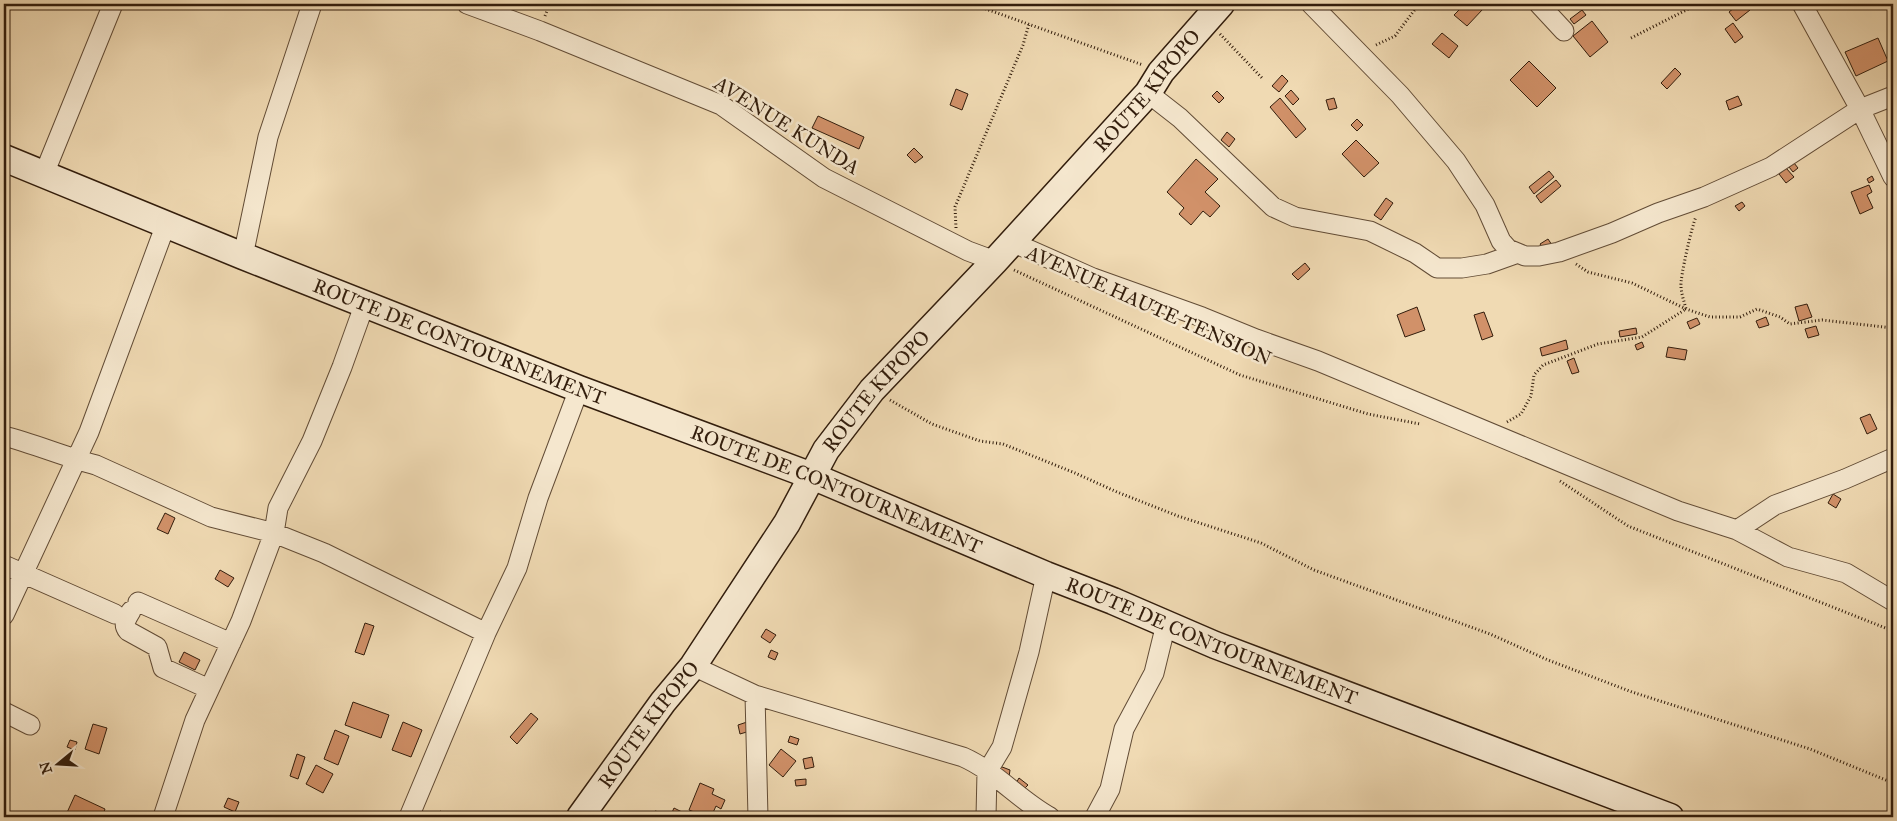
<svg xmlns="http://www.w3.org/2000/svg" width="1897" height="821" font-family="'IM FELL Great Primer',serif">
	<rect width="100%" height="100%" fill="#f0dab3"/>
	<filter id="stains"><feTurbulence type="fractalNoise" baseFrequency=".004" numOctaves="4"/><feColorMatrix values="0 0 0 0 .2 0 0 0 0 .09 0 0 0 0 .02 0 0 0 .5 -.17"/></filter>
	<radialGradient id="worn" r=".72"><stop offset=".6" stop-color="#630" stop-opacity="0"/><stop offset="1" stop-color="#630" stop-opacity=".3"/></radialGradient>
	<path fill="#d19169" stroke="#321d0c" d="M1465,4H1478L1483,9L1467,26L1454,15Z
		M1739,4H1745L1750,10L1736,21L1729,12Z
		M1582,10L1586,15L1574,24L1570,19Z
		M1592,21L1608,42L1590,57L1573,36Z
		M1733,23L1743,37L1735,43L1725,29Z
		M1442,33L1458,46L1449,58L1432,44Z
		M1878,38L1888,61L1856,76L1845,52Z
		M1529,61L1556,88L1537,107L1510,80Z
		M1675,68L1681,74L1667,89L1661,83Z
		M1282,75L1288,81L1279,92L1272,86Z
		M956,89L968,94L962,110L950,105Z
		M1291,90L1299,99L1293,105L1285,96Z
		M1217,91L1224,98L1219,103L1212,96Z
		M1738,96L1742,105L1729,110L1726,101Z
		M1280,98L1306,129L1296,138L1270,107Z
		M1334,98L1337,108L1329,110L1326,100Z
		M818,116L864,137L859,149L812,128Z
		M1357,119L1363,125L1357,131L1351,125Z
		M1227,132L1235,139L1229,147L1221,140Z
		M1356,140L1379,163L1364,177L1342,154Z
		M914,148L923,157L915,163L907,155Z
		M1196,159L1218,179L1205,192L1220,206L1210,217L1203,211L1191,225L1179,214L1184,208L1167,192Z
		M1794,163L1798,168L1793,172L1789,167Z
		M1786,168L1794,177L1786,183L1779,174Z
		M1549,171L1554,177L1534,194L1529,187Z
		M1872,176L1874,180L1869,183L1867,179Z
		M1556,180L1561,186L1541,203L1536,196Z
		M1869,185L1872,192L1867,195L1873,208L1860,214L1851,192Z
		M1386,198L1393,203L1381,220L1374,215Z
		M1742,202L1745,206L1739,211L1735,206Z
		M1548,239L1552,245L1544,250L1540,244Z
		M1305,263L1310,269L1298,280L1292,274Z
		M1807,304L1812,317L1799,321L1795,307Z
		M1417,307L1425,330L1405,337L1397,315Z
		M1484,312L1493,336L1482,340L1474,315Z
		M1766,317L1769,325L1759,328L1756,321Z
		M1697,318L1700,324L1690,329L1687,322Z
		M1816,326L1819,335L1808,338L1805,329Z
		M1636,328L1637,334L1620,337L1619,331Z
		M1566,340L1568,349L1542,356L1540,348Z
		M1642,342L1644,347L1637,350L1635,345Z
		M1668,347L1687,350L1685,360L1666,357Z
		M1574,358L1579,372L1572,374L1567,361Z
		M1870,414L1877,429L1867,434L1860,418Z
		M1833,494L1841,499L1836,508L1828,503Z
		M165,513L175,518L168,534L157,529Z
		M220,570L234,578L228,587L215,579Z
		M365,623L374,626L364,655L355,652Z
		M766,629L776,635L770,643L761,637Z
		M771,650L778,653L775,660L768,657Z
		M184,652L200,660L195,670L179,662Z
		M353,702L389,715L381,738L345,725Z
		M531,713L538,719L517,744L510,737Z
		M403,722L422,730L411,757L392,750Z
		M747,722L750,731L740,734L738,725Z
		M93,724L107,728L99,754L85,749Z
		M335,730L349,736L338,765L324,759Z
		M790,736L799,739L797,745L788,742Z
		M70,740L77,742L75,750L67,747Z
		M781,749L796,761L783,777L769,765Z
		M297,754L305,757L298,779L290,776Z
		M812,757L814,767L805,769L803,759Z
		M316,765L333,774L323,793L306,784Z
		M997,765L1010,770L1009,777L992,773Z
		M1019,778L1028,785L1022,791L1015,785Z
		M806,779V785L796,786L795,780Z
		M700,783L714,789L712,794L725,800L721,809L716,806L711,817H707L689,810Z
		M75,795L105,809L102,817H65Z
		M228,798L239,802L235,812L224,807Z
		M674,808L682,812L680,817H670Z
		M440,811L456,817H438Z
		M655,811L663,813L661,817H653Z"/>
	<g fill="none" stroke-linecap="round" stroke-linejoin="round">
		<defs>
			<path id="street" d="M467,4L540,31L721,105L824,178L968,251L995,261
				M1311,4L1400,95L1456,161L1485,205L1501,241L1508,249L1525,256H1539L1559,252L1612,233L1658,213L1704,197L1771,167L1860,109L1893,96
				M1539,4L1564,31
				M1802,4L1860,109L1893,177
				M1148,93L1180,118L1273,207L1295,217L1370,231L1415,253L1437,268H1462L1487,264L1515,254
				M44,174L113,4
				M1012,242L1093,278L1202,317L1256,339L1318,361L1678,511L1737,530L1788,557L1846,573L1893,601
				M243,256L268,137L312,4
				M4,436C35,444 65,457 96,465L211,517L274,533L324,553L486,633
				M1737,530L1775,505L1845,479L1893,458
				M4,565L115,614
				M138,602L231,643
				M131,611C127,618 122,624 128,631L157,647L163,668L209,689
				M4,615L89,432L166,224
				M693,666L755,695L963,757C995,771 1019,800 1050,817
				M755,695L758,817
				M4,712L30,725
				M163,817L195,720L241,621L274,533L278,508L312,441L342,367L365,303
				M409,817L486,633L517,568L538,498L579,389
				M986,817L987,772L1002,747L1029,652L1046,575
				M1095,817L1110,789L1124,729L1154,673L1166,624"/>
			<g id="secondary">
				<path id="s1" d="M4,158L243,256L579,389L812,476L1046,575L1113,601L1215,645L1670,817"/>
				<path id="s2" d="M580,817L663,702L693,666L787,523L826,450L872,390L995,261L1148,93L1161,72L1221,4"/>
			</g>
		</defs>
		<use href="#street" stroke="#624c36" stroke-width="21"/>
		<use href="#secondary" stroke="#321d0c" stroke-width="29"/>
		<path stroke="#321d0c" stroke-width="3" stroke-dasharray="1 2.5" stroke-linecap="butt" d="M972,4L1143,65
			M545,16L550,4
			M1220,34L1263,79
			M1631,38L1698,4
			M1376,45L1395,36L1419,4
			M956,228L955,207L1023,45L1029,24
			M1576,264L1588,272L1632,283L1686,309L1710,317H1740L1757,309L1780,317L1790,324L1822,320L1893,328
			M1014,270L1240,375L1368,414L1420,424
			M890,400L932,424L980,441L1003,444L1075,473L1117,492L1178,516L1261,543L1314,570L1490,634L1548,660L1632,692L1810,749L1893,783
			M1507,422L1521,414L1531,396L1534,375L1543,365L1598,344L1642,337L1686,309C1684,301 1681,293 1681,286C1680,278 1692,225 1696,217
			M1560,481L1628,526L1893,631"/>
		<use href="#street" stroke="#f5e7ce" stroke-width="19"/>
		<use href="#secondary" stroke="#f5e7ce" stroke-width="26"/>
	</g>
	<g text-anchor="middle" stroke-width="5" stroke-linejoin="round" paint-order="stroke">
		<g font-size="20" fill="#321d0c" stroke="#f5e7ce">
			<text dy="7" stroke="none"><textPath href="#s2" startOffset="925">ROUTE KIPOPO</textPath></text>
			<text transform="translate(787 125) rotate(32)" y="7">AVENUE KUNDA</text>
			<text transform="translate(1149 305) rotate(24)" y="7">AVENUE HAUTE TENSION</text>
			<text dy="7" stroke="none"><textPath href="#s1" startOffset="491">ROUTE DE CONTOURNEMENT</textPath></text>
			<text dy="7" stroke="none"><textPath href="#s2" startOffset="520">ROUTE KIPOPO</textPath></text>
			<text dy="7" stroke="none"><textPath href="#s1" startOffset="896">ROUTE DE CONTOURNEMENT</textPath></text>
			<text dy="7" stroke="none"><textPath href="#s1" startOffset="1301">ROUTE DE CONTOURNEMENT</textPath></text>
			<text dy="7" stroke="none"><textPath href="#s2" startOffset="115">ROUTE KIPOPO</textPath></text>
		</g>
	</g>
	<rect width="1897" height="821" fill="none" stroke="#f0dab3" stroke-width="20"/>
	<rect x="5" y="5" width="1887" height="811" fill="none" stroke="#321d0c" stroke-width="2.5"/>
	<rect x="10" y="10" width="1877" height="801" fill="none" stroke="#321d0c"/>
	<g transform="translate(58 764) rotate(252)" stroke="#f5e7ce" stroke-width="4" paint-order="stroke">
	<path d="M0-4L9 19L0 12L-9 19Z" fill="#321d0c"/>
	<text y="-8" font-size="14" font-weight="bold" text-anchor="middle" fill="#321d0c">N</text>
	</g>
	<rect width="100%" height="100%" filter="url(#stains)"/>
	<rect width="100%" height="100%" fill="url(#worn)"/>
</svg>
